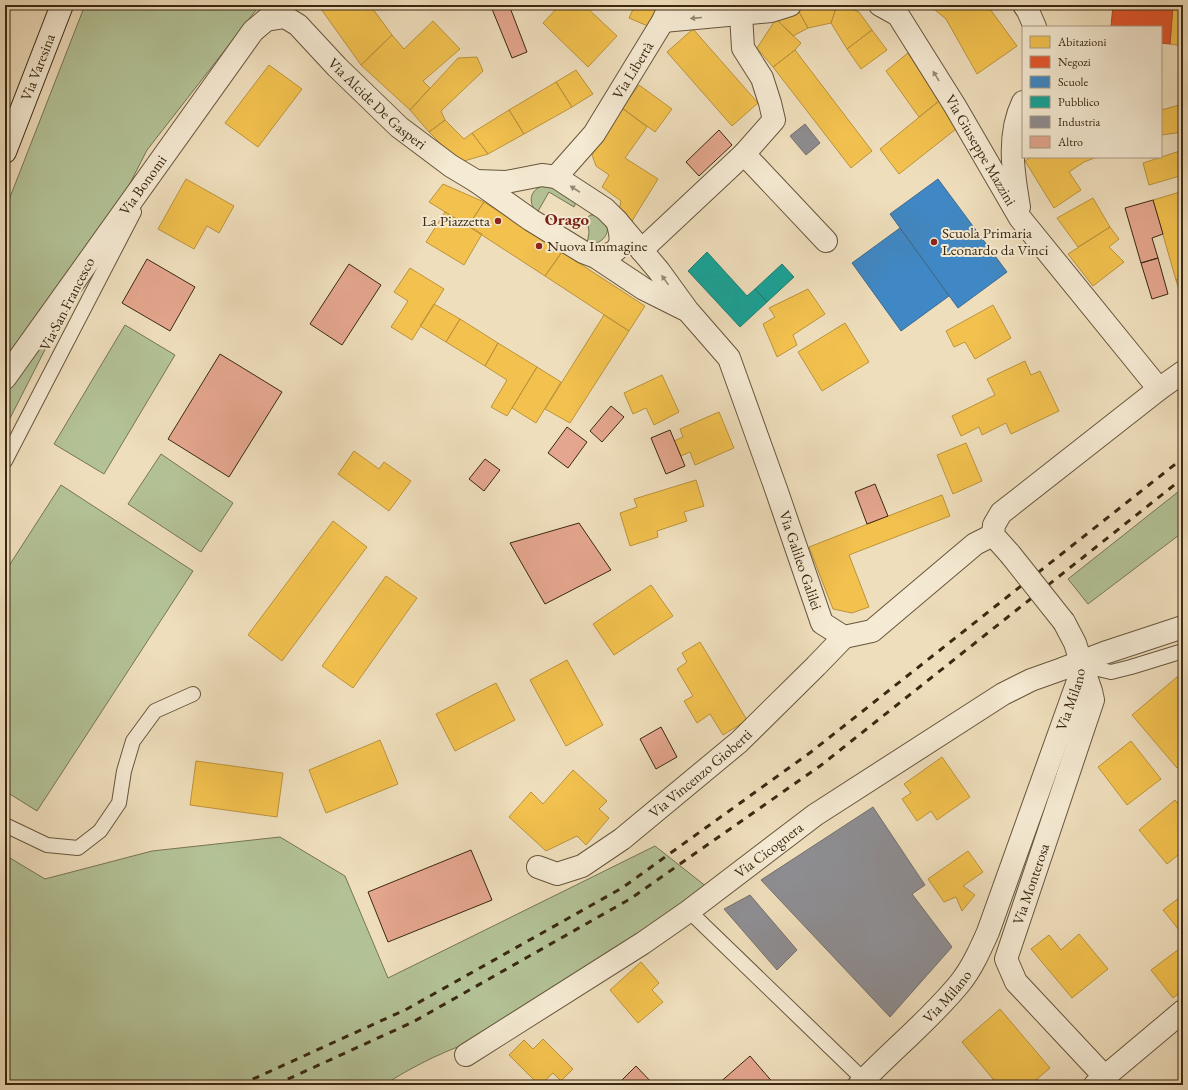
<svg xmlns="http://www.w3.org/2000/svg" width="1188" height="1090" font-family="'EB Garamond',serif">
	<rect width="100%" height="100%" fill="#efdebc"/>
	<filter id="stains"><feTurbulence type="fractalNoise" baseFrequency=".005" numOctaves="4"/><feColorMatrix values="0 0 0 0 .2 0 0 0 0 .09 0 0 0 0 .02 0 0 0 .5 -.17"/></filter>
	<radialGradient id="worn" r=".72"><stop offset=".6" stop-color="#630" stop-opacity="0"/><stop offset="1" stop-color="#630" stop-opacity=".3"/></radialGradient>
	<path fill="#b3c296" stroke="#767554" d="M85,5H260L147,150L5,428V210Z
		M549,184L577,200L574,207L549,192L537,213C526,200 531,187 549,184Z
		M590,215H600C602,218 606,222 607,225C610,238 597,245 587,245L589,232L587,219Z
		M125,325L175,355L104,474L54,444Z
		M161,454L233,503L201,552L128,504Z
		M61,485L193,571L37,811L5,791V572Z
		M1183,488V532L1088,604L1068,579Z
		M280,837L345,876L388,978L655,846L712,891L468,1043C438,1054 410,1068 384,1085H5V855L45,879L152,851Z"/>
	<path fill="#f2c14e" stroke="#bb933c" d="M327,5H370L392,35L361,65L321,9Z
		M560,5H584L617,36L588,67L543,23Z
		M635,5H659L650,27L629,18Z
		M829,5H837L831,23L808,28L798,10Z
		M837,5H841L859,12L872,30L847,49L831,23Z
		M929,5H987L1017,46L977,74L946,19Z
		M1173,5H1183V46L1170,44Z
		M798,10L808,28L793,36L776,19Z
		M776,19L801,43L795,50L773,67L757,48Z
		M433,21L460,49L423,81L430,88L410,110L361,65L392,35L404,49Z
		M693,29L758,103L732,126L667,52Z
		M872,30L887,50L861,69L847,49Z
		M795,50L872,151L851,168L773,67Z
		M908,53L939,101L919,117L886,71Z
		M477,57L483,71L441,111L445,120L429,132L410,110L458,58Z
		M269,65L302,89L258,147L225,123Z
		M576,70L593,94L572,107L556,82Z
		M556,82L572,107L524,134L509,110Z
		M639,85L672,109L655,132L622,108Z
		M939,101L956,129L899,174L880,149Z
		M1183,104V132L1161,135V110Z
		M622,108L647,127L625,158L658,179L632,221L619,211L621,201L602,187L609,175L596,166L592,155Z
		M509,110L524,134L488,154L472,133Z
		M445,120L464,139L472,133L488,154L464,161L456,159L429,132Z
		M1183,150V175L1149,185L1143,163Z
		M1031,157H1097L1084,162L1069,172L1081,190L1054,208L1025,161Z
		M186,179L234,206L219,233L207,226L194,249L158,229Z
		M443,184L484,202L468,226L429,202Z
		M1180,192L1183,204V278L1176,280L1153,200Z
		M1093,198L1110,227L1078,247L1057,218Z
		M484,202L562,252L545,276L468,226Z
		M445,212L482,234L464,265L426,242Z
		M1110,227L1119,239L1109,247L1124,262L1093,286L1068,254Z
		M562,252L645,306L629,331L545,276Z
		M410,268L444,289L412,340L391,327L408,301L394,292Z
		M1183,278V303L1176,280Z
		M808,289L825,314L793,335L797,345L777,357L763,324L775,317L769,308Z
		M434,304L460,319L446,342L420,326Z
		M993,305L1011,338L975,359L965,342L954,347L946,331Z
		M604,315L629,331L570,423L545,409Z
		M460,319L498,343L485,366L446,342Z
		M845,323L869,362L822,391L798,352Z
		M498,343L537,367L507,416L491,407L507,380L485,366Z
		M1025,361L1031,375L1040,371L1059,411L1011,434L1006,423L982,435L979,427L961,436L952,416L995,395L987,379Z
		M537,367L561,382L536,423L512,408Z
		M662,375L679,412L654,425L646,408L633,414L624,393Z
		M719,412L734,448L695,465L690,452L681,456L674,441L683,437L680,429Z
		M966,443L982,481L953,494L937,455Z
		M354,451L379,469L384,462L411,481L389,511L338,474Z
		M696,480L704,506L684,512L687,521L657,531L658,537L630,546L620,513L637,507L634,499Z
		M942,495L950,516L849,555L869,607L852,613L833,609L809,547Z
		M333,521L367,547L282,661L248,635Z
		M386,576L417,598L353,688L322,666Z
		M651,585L673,616L614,655L593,624Z
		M700,642L747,720L723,735L710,714L697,723L684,701L693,696L677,669L687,662L682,653Z
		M567,660L603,725L566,746L530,680Z
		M1183,672V762L1177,768L1132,715Z
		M496,683L515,720L455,751L436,714Z
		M380,740L398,784L326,813L309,770Z
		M1131,741L1161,779L1127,805L1098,767Z
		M942,757L970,797L937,820L931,811L917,821L902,799L911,793L904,784Z
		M196,761L283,773L277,817L190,805Z
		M573,770L607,801L599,809L609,818L586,845L577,836L546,851L509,817L531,792L543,804Z
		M1175,800L1183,810V851L1167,864L1139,830Z
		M968,851L983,872L963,886L975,895L962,911L956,897L944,902L928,879Z
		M1183,895V935L1163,910Z
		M1079,934L1108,969L1072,998L1031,949L1049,935L1061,950Z
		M1179,949L1183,954V990L1173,998L1151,970Z
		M641,962L659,983L652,990L663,1002L638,1023L610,990Z
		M1000,1009L1050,1068L1030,1085H998L962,1042Z
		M543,1039L573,1069L561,1081L553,1073L540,1085H539L509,1055L524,1040L533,1049Z"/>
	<path fill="#e4572e" stroke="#b14925" d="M1113,5H1173L1170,44L1161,43V27H1111Z"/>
	<path fill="#3f88c5" stroke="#3e6b8f" d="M938,179L1007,272L958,308L890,214Z
		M900,228L949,296L901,331L852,263Z"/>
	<path fill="#17a398" stroke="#227e70" d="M707,252L747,296L755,289L767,302L740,327L688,271Z
		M782,264L794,277L767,302L755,289Z"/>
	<path fill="#8d8d92" stroke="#746f6b" d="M805,124L820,143L806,155L790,136Z
		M873,807L925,885L912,894L952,947L890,1017L761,880Z
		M750,895L797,950L777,970L724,909Z"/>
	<path fill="#e4a68e" stroke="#3a2811" d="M501,5H509L527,52L512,58L492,9Z
		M719,130L732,145L699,176L686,162Z
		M1153,200L1163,234L1152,238L1158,258L1141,263L1125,208Z
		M1158,258L1168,294L1152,299L1141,263Z
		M147,259L195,287L170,331L122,303Z
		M349,264L381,285L342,345L310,324Z
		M220,354L282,392L229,477L168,439Z
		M611,406L624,417L602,442L590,431Z
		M567,427L587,442L568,468L548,453Z
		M670,430L685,466L666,474L651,438Z
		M485,459L500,470L484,491L469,479Z
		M875,484L888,516L867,524L855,492Z
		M579,523L611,570L545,604L510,543Z
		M661,727L677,757L656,769L640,739Z
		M471,850L492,900L388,942L368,892Z
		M750,1056L775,1085H717Z
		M636,1066L654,1085H617Z"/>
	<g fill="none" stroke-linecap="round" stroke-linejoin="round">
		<defs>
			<path id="service" d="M5,461L134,212
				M1081,662L1098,669L1111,672L1131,667L1183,651
				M5,825L47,845L78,848L100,831L119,803L124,771L133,741L155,711L193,694
				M689,911L864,1080"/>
			<g id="minor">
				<path id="s1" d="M880,5L898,15L955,106L1020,218L1159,389"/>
				<path d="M1024,5L1028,11L1035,27"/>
				<path id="s2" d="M285,17L298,25L337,67L399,127L451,166L476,181L531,220L583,252L596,257L644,289L684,309"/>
				<path d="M663,21L771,11L790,5"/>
				<path d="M744,154L826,241"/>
				<path id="s3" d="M556,177L594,134L663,21L670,5"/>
				<path id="s4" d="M476,181L506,182L542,175L556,177L605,209L617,221L659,271L688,311L729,358L776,489L822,623L844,637L872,631L975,544L993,535"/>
				<path d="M1019,207C1013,172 1007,135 1023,102"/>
				<path d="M642,251L649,243L744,154L774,120L770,103L762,78L743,48L741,14"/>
				<path d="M596,257C622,254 624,243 617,221"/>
				<path id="s5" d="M5,378L253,31L266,20L285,17"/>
				<path d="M1081,662L1091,691L1093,700L1006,959L1016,982L1105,1077"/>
				<path id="s6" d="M538,867L557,874L582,866L622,839L739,742L816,666L844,637"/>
				<path id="s7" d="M466,1055L643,943L689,911L815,815L1003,694L1031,680L1062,669L1104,653L1183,627"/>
				<path d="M1095,1085L1183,1011"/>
			</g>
			<g id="tertiary">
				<path d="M1010,554L993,535L994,525L1001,513L1159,389L1183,372"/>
				<path id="s8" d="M859,1085C892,1050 930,1020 960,983C972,968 980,950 988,932L1078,681L1081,662L1075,643L1064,622"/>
			</g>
			<g id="secondary">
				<path id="s9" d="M5,152L62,5"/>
			</g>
		</defs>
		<use href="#service" stroke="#67563c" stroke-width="16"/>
		<use href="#minor" stroke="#67563c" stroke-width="24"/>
		<use href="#tertiary" stroke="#67563c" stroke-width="24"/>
		<use href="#secondary" stroke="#3a2811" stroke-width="24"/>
		<use href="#service" stroke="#f5ead3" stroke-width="14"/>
		<use href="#minor" stroke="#f5ead3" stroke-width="22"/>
		<use href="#tertiary" stroke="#f5ead3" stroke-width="22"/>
		<use href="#secondary" stroke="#f5ead3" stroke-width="22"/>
		<path stroke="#3a2811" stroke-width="3" stroke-dasharray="7 7" stroke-linecap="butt" d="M240,1085L407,1009L622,888L811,752L1183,458
			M275,1085L413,1022L630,899L820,766L1183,478"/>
		<defs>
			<path id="tertiary-bridge" d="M1010,554L1064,622"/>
		</defs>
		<use href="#tertiary-bridge" stroke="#67563c" stroke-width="24" stroke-linecap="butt"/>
		<use href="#tertiary-bridge" stroke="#f5ead3" stroke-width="22"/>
	</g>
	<defs><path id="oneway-solid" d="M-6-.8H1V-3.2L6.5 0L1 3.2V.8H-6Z"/></defs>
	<g fill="#988972">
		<use href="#oneway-solid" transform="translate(696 18) rotate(175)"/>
		<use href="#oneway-solid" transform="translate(936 76) rotate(-122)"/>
		<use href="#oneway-solid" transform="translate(575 189) rotate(-147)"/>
		<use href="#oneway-solid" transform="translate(665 280) rotate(-126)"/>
	</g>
	<g fill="#8f2418" stroke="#f5ead3" stroke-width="1.5">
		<circle cx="498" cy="221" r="4"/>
		<circle cx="934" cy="242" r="4"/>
		<circle cx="539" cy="246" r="4"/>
	</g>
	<g text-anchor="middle" stroke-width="4" stroke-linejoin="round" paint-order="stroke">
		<g font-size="15" fill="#3a2811" stroke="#f5ead3">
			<text dy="5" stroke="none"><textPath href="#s9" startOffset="91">Via Varesina</textPath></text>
			<text dy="5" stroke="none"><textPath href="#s3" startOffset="132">Via Libertà</textPath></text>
			<text dy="5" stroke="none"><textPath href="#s2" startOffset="127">Via Alcide De Gasperi</textPath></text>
			<text dy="5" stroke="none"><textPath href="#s1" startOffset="179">Via Giuseppe Mazzini</textPath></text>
			<text dy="5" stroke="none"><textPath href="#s5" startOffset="237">Via Bonomi</textPath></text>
			<text transform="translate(67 304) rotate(-63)" y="5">Via San Francesco</text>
			<text dy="5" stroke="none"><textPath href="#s4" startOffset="548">Via Galileo Galilei</textPath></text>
			<text dy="5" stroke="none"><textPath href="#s8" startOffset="449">Via Milano</textPath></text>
			<text dy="5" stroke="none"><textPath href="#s6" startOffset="197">Via Vincenzo Gioberti</textPath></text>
			<text dy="5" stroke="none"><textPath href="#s7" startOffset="366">Via Cicognera</textPath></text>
			<text transform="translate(1031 884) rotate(-71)" y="5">Via Monterosa</text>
			<text dy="5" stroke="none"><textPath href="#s8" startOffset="125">Via Milano</textPath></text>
		</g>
		<g font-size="15" fill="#3a2811" stroke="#f5ead3" text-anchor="start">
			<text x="490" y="226" text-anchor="end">La Piazzetta</text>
			<text x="942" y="238">Scuola Primaria<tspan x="942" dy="17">Leonardo da Vinci</tspan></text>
			<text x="547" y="251">Nuova Immagine</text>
		</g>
		<g font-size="17" font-weight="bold" fill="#7a1f14" stroke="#f5ead3">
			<text x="567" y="225">Orago</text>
		</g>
	</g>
	<rect width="1188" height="1090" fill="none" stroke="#efdebc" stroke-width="20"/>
	<rect x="6" y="6" width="1176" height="1078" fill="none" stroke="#3a2811" stroke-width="2"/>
	<rect x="10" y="10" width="1168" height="1070" fill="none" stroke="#3a2811"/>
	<rect x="1022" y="26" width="140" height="132" fill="#f5ead3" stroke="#aa9c85"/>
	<rect x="1030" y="36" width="20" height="12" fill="#f2c14e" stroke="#aa9c85"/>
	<text x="1058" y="46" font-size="12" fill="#3a2811">Abitazioni</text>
	<rect x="1030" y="56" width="20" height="12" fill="#e4572e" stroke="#aa9c85"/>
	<text x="1058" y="66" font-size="12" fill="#3a2811">Negozi</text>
	<rect x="1030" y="76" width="20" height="12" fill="#3f88c5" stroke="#aa9c85"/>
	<text x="1058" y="86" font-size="12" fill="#3a2811">Scuole</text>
	<rect x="1030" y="96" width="20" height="12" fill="#17a398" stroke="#aa9c85"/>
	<text x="1058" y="106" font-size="12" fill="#3a2811">Pubblico</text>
	<rect x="1030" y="116" width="20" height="12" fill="#8d8d92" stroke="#aa9c85"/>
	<text x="1058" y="126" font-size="12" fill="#3a2811">Industria</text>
	<rect x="1030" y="136" width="20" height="12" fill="#e4a68e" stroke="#aa9c85"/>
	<text x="1058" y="146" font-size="12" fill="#3a2811">Altro</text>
	<rect width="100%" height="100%" filter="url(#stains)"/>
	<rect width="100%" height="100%" fill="url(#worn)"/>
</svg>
